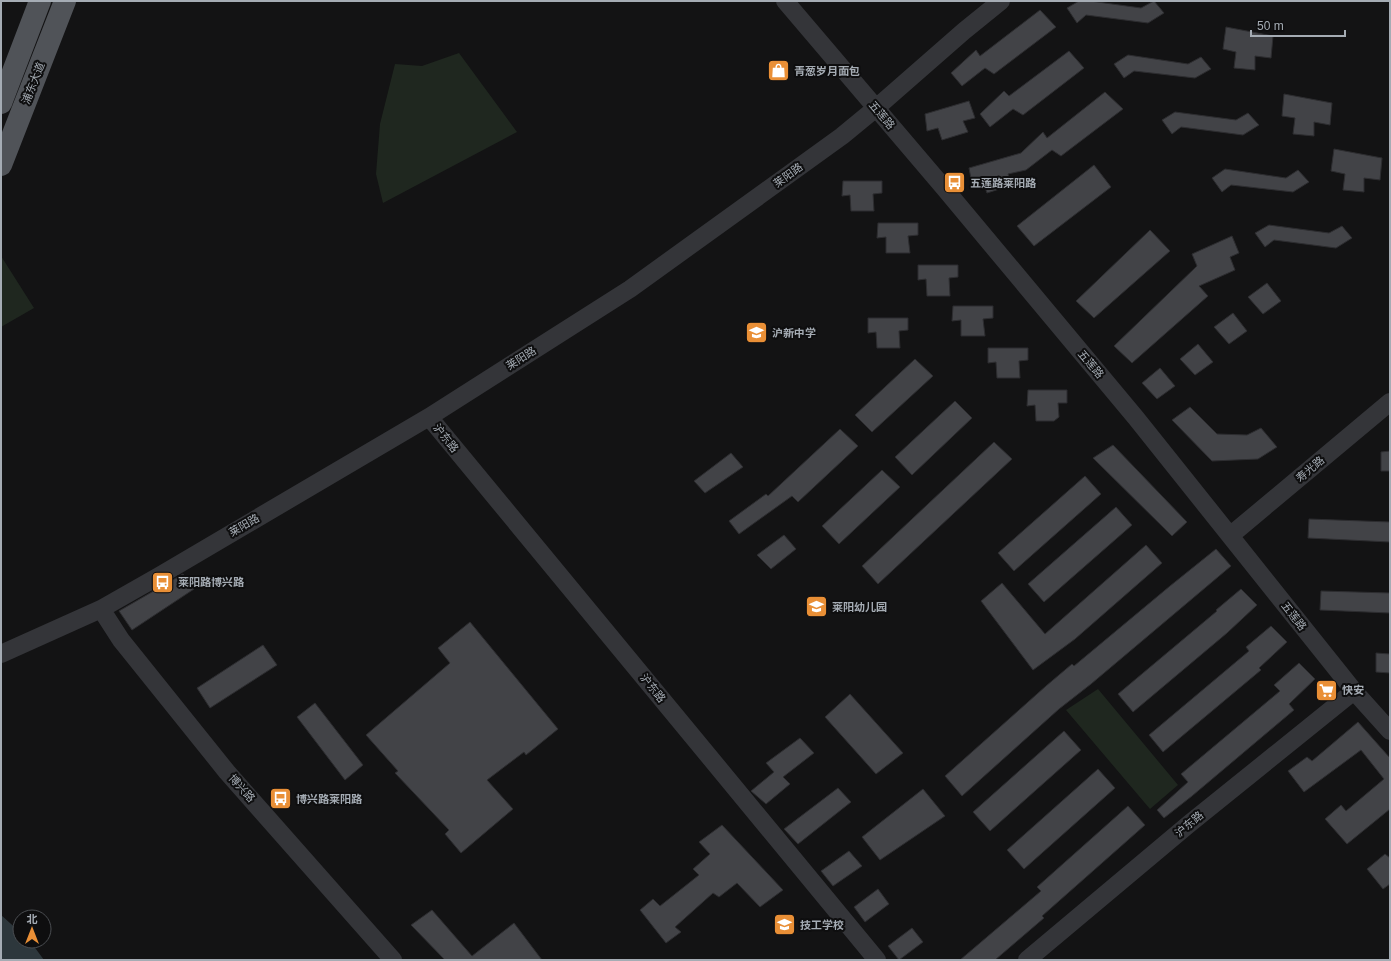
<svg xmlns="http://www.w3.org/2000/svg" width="1391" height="961" font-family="Helvetica,'Noto Sans SC',sans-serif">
	<rect width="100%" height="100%" fill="#131314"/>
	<path fill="#1f271f" d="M459,53L517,132L383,203L376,174L380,124L395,64L422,66Z
		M1,256L34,308L1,327Z
		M1098,689L1178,785L1150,809L1066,710Z"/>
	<path fill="#2d373c" d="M1,915L20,932V941H30L44,960H1Z"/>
	<path fill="#424347" stroke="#2d2d30" d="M1079,1H1090L1141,8L1154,1L1164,13L1148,23L1086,15L1077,23L1067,8Z
		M1040,10L1056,27L994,74L985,68L962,86L951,73L976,50L980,56Z
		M1226,27L1273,36L1271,58L1255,56V70L1234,68L1236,52L1223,49Z
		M1069,51L1084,68L1023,115L1013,109L990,127L980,114L1004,91L1009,96Z
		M1128,55L1188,64L1201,57L1211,69L1195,78L1134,71L1124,78L1114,64Z
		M1105,92L1123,109L1061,156L1052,150L1026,170L1008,174L1012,185L987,193L983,182L972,184L969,168L1021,153L1043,132L1047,138Z
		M1284,94L1332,103L1330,125L1314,122V136L1293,134L1295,118L1282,116Z
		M969,101L975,118L963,121L968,132L942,140L938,128L927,131L925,114Z
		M1175,112L1236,120L1248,113L1259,125L1243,135L1181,127L1172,134L1162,120Z
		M1334,149L1382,158L1380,180L1364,178V192L1343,190L1345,174L1331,171Z
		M1094,165L1111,187L1034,246L1017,226Z
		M1225,169L1286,178L1298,170L1309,182L1293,192L1231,185L1222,192L1212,178Z
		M843,181H882V193L873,194L874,211H851L850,195L842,196Z
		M878,223H918V235L908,236L910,253H886V237L877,238Z
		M1269,225L1329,233L1342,226L1352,238L1336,248L1274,240L1265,247L1255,233Z
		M1150,230L1170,251L1094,318L1076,301Z
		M1232,236L1239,253L1230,257L1235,270L1199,286L1208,296L1132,363L1114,346L1197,266L1192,254Z
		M918,265H958V277L949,278L950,296H927L926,279L918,280Z
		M1267,283L1281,301L1263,314L1248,297Z
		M953,306H993V318L983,319L985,336H961V320L952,321Z
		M1233,313L1247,331L1229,344L1214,327Z
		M868,318H908V330L899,331L900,348H877L876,332L868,333Z
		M1198,344L1213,362L1195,375L1180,359Z
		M988,348H1028V360L1019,361L1020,378H997L996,362L988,363Z
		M915,359L933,376L872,432L855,415Z
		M1160,368L1175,386L1157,399L1142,383Z
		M1028,390H1067V403H1058L1059,417L1054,421H1036L1035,405L1027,406Z
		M955,401L972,418L912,475L895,457Z
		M1190,407L1217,434L1247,435L1261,428L1277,447L1258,459L1212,461L1172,420Z
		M840,429L858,446L798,502L792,496L739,534L729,521L766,494L768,496Z
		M994,442L1012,459L878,584L862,566Z
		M1113,445L1187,522L1172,536L1093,458Z
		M1390,451V471H1381V452Z
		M731,453L743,467L705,493L694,481Z
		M882,470L900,487L839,544L822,526Z
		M1085,476L1101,494L1014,571L998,553Z
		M1116,507L1132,525L1044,602L1028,584Z
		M1309,519L1390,522V542L1308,538Z
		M784,535L796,549L771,569L757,555Z
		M1146,545L1162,563L1075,639L1033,670L981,601L1002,583L1045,634Z
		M1216,549L1231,566L1091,684L1059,709L962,796L945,776L1046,686L1072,664L1074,666L1170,586Z
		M183,574L194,589L132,630L119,611Z
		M1241,589L1257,605L1227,633L1133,712L1118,694L1217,611L1216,610Z
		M1321,591L1390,593V613L1320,610Z
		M470,622L558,729L526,755L524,752L487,780L513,809L461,853L445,834L449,830L395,773L398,771L366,735L450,663L438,648Z
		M1271,626L1287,642L1259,668L1261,670L1163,752L1149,735L1249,651L1246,647Z
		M263,645L277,665L210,708L197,688Z
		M1376,653L1390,654V673L1376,672Z
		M1299,663L1315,679L1289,704L1294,710L1192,796L1164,818L1157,810L1188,782L1181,774L1280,691L1274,685Z
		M850,694L903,753L876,774L825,717Z
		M315,703L363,765L345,780L297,717Z
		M1358,722L1390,758V809L1347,844L1325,819L1341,805L1346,811L1384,779L1361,750L1304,792L1288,771L1307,757L1312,761Z
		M1064,731L1081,750L990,831L973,812Z
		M800,738L814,753L783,777L790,784L766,804L751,791L774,772L766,763Z
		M1098,769L1115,788L1024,869L1007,850Z
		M838,788L851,802L798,844L784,829Z
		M923,789L945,816L880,860L862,837Z
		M1128,806L1145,825L1042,916L1044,918L995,960H960L1041,891L1037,887Z
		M722,825L783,890L760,907L737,883L719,897L713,893L675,927L681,932L666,943L640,910L653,899L660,906L699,875L693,869L710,854L699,842Z
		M849,851L862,866L833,886L821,871Z
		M1385,854L1390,858V884L1383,889L1367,869Z
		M878,889L889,904L865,922L854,907Z
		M432,910L472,956L514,923L542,960H445L411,925Z
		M912,928L923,942L899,960L888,946Z"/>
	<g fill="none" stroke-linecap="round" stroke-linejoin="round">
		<path stroke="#343539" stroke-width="18" d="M785,1L945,189L1136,418L1354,691L1390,731
			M429,417L877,960
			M1231,535L1390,402
			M101,609L121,640L227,772L393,960
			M1,654L101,609L159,576L429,417L630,289L842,136L876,108L964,31L1001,1
			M1027,960L1189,824L1354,691"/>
		<path stroke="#505358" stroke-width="22" d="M1,103L40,1
			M1,165L65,1"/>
	</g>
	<defs>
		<symbol id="shop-square" viewBox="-11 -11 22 22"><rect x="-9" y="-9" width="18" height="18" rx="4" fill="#e98f36" stroke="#0e0e0f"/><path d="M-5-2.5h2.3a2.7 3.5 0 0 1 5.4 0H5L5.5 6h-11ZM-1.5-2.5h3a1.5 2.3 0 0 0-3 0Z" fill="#fff"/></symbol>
		<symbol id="bus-square" viewBox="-11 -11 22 22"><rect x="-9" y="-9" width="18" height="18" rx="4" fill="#e98f36" stroke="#0e0e0f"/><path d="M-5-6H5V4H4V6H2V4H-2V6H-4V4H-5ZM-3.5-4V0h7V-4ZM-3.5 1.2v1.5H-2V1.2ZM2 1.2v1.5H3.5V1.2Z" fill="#fff"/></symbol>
		<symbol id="school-square" viewBox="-11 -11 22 22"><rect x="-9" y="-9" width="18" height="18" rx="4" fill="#e98f36" stroke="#0e0e0f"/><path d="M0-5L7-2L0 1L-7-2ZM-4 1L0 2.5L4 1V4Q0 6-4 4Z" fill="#fff"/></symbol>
		<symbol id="supermarket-square" viewBox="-11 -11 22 22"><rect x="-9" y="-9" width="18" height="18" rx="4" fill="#e98f36" stroke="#0e0e0f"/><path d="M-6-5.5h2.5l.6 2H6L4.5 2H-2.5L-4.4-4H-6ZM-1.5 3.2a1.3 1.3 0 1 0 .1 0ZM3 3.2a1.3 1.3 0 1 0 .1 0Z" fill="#fff"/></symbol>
	</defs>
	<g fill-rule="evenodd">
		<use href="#shop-square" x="766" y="58" width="25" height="25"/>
		<use href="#bus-square" x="942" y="170" width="25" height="25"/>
		<use href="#school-square" x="744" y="320" width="25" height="25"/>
		<use href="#bus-square" x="150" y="570" width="25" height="25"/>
		<use href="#school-square" x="804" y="594" width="25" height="25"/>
		<use href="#supermarket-square" x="1314" y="678" width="25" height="25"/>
		<use href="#bus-square" x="268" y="786" width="25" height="25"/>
		<use href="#school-square" x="772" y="912" width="25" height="25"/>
	</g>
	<g text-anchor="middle" stroke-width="4" stroke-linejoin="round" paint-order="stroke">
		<g font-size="11" font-weight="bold" fill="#a5acb4" stroke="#0e0e0f" text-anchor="start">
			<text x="794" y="75">青葱岁月面包</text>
			<text x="970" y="187">五莲路莱阳路</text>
			<text x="772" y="337">沪新中学</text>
			<text x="178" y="586">莱阳路博兴路</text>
			<text x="832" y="611">莱阳幼儿园</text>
			<text x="1342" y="694">快安</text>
			<text x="296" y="803">博兴路莱阳路</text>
			<text x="800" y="929">技工学校</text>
		</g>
		<g font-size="11" fill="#a5acb4" stroke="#0e0e0f">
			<text transform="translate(33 83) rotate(-69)" y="4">浦东大道</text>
			<text transform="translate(882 115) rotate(50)" y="4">五莲路</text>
			<text transform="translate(788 175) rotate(-36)" y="4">莱阳路</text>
			<text transform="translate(521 358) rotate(-32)" y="4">莱阳路</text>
			<text transform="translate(1091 364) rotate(50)" y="4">五莲路</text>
			<text transform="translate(446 438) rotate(51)" y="4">沪东路</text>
			<text transform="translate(1310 469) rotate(-40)" y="4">寿光路</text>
			<text transform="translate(244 525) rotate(-30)" y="4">莱阳路</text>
			<text transform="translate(1294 616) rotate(52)" y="4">五莲路</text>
			<text transform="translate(653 688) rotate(51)" y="4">沪东路</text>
			<text transform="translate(242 788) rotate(48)" y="4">博兴路</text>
			<text transform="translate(1189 824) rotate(-40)" y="4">沪东路</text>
		</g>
	</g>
	<rect width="1391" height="961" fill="none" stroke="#a5acb4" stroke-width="4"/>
	<g transform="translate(32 929)"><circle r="19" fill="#0e0e0f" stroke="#4a4d51"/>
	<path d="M0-3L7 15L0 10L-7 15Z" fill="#e98f36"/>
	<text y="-6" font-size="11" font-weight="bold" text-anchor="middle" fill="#a5acb4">北</text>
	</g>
	<path d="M1251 30v6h94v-6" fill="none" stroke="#a5acb4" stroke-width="2"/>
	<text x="1257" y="30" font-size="12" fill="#a5acb4" stroke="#0e0e0f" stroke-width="3" paint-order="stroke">50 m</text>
</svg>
